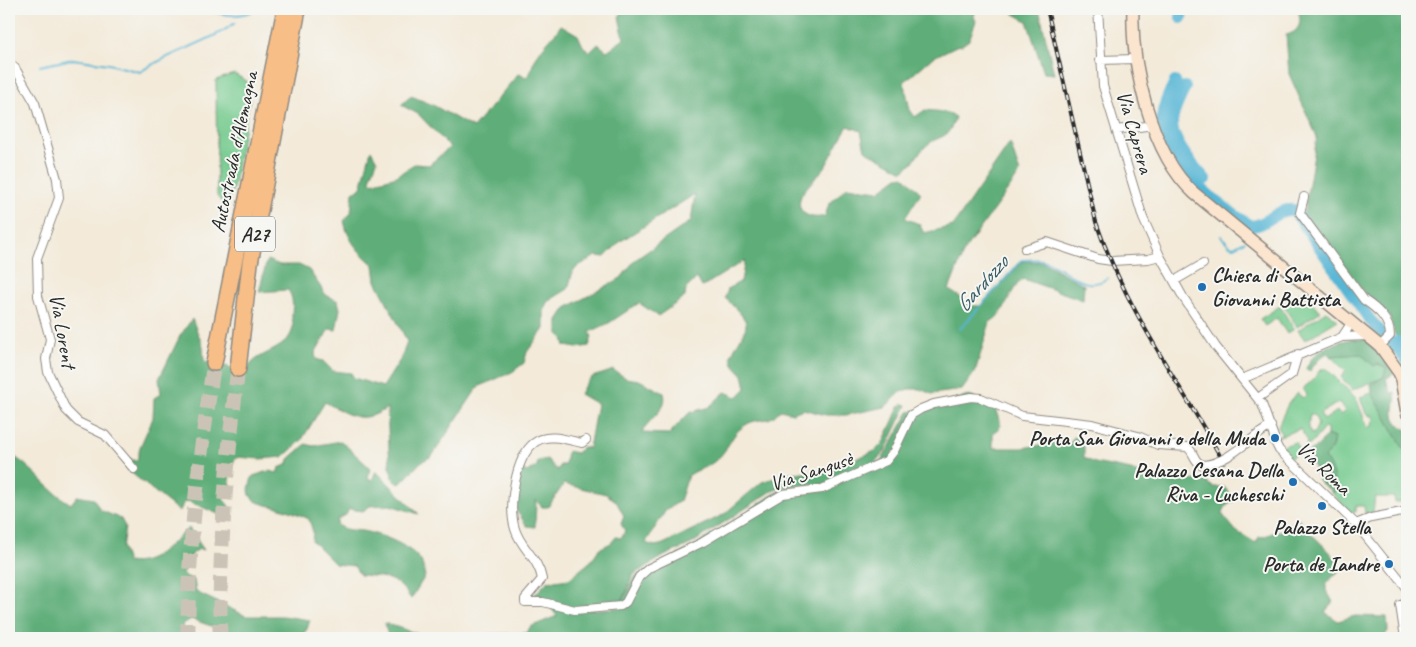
<svg xmlns="http://www.w3.org/2000/svg" width="1416" height="647" font-family="Caveat,sans-serif">
	<rect width="100%" height="100%" fill="#f6f6f2"/>
	<filter id="ink" filterUnits="userSpaceOnUse"><feTurbulence type="fractalNoise" baseFrequency=".02" numOctaves="2"/><feDisplacementMap in="SourceGraphic" scale="10" xChannelSelector="R" yChannelSelector="G"/><feConvolveMatrix kernelMatrix="1 2 1 2 8 2 1 2 1" color-interpolation-filters="sRGB"/></filter>
	<filter id="wash" filterUnits="userSpaceOnUse"><feTurbulence type="fractalNoise" baseFrequency=".0096" numOctaves="4" result="noise"/><feDisplacementMap in="SourceGraphic" scale="20" xChannelSelector="R" yChannelSelector="G"/><feGaussianBlur stdDeviation="1.12" result="paint"/><feColorMatrix in="noise" values="0 0 0 0 0 0 0 0 0 0 0 0 0 0 0 0 0 1.4 0 .05"/><feComposite in="paint" operator="in"/></filter>
	<g filter="url(#wash)">
		<rect width="100%" height="100%" fill="#f3ead9"/>
		<path fill="#74ca8e" stroke="#507a5c" fill-rule="evenodd" d="M234,74L247,81L250,99L233,189L228,201L223,204L217,196L216,80Z
			M1300,293L1321,311L1297,327L1283,305Z
			M1280,306L1294,329L1287,334L1277,318L1265,326L1260,319Z
			M1326,311L1338,320L1305,340L1298,330Z
			M1361,354L1374,366L1377,364L1386,367L1387,370L1382,378L1352,390L1341,377L1346,371L1330,356Z
			M1326,368L1356,398L1368,428L1372,425L1374,417L1366,414L1360,397L1372,393L1407,455V502H1395L1394,497H1375L1373,513H1365L1364,506H1356L1355,512L1351,513L1330,492L1334,493C1334,482 1333,465 1324,458L1332,448L1334,438L1327,435V428L1325,427L1311,444L1307,446L1306,438L1300,429L1277,437L1281,434L1278,426L1288,404L1297,393L1303,398L1307,394L1302,389L1312,381L1320,370ZM1339,402L1345,411L1340,415L1337,411L1324,420L1320,414ZM1310,414L1315,416L1318,424L1314,433L1311,434L1308,427Z
			M1295,442L1299,450L1291,458L1281,447Z"/>
		<path fill="#5fae79" stroke="#456c52" d="M624,9H976L974,17L976,21L969,40L962,45L956,46L932,58L904,82L910,110L915,117L925,110L945,112L955,117C948,143 939,133 925,147C917,155 913,164 903,171L865,150L861,131L848,126C839,139 833,154 825,167C819,175 806,187 802,194C793,211 809,221 825,216L829,204L847,187L879,191L898,177L904,176L921,193L905,218L919,224L924,233L953,226L1010,143L1020,173L964,251L949,290L974,306H981L1023,261L1043,262L1084,285L1083,300L1023,279C1007,292 1009,311 990,322L975,372L962,390L932,394L920,389H909L901,392L885,407L846,415H826L803,409L793,413L780,410C769,424 763,417 749,423C730,432 730,450 715,461C708,467 696,470 688,476L680,501L666,510L646,542C651,547 657,546 663,544L723,515L762,482L787,474L823,472L875,451L883,443L899,407L903,404L907,405L884,453L871,465L828,484L787,486L772,491L691,544L666,555L634,574L622,601L615,606L595,603L586,608L574,609L544,598L530,599L547,582L569,579L591,561L599,549L611,543L616,537L621,538L625,531L621,524L624,516L616,501L606,494L564,484L548,507H542L536,500L535,527L527,526L514,507L521,468L527,472L537,466L538,461L547,459L556,469H559L560,465H565L567,451L577,453L582,447L589,448L597,404L580,394C591,372 592,379 613,370L626,378L639,380L664,393C669,410 648,418 642,433L669,434L689,413L709,407L725,392L737,397L746,388L743,375L733,364L731,356C748,320 756,329 725,298L728,289L741,281L745,260L702,287L697,278L686,289L685,297L658,316L639,303L609,323L590,332L592,337L589,346L577,348L565,346L563,338L558,334V320L566,308L621,278L635,260L691,221L695,194L621,241L605,257L596,256L580,265L573,271L568,289L547,302L544,312V329L527,352L524,363L512,372L478,387L432,456L421,462L400,484L394,481L390,469L387,408C362,425 350,416 325,402L301,441L283,457L260,459L238,457C227,467 228,475 232,489L223,499L229,506L225,517L188,501L183,503L180,512L129,471L122,457L137,461L140,447L153,418L154,398L161,394L159,379L180,336L192,319L203,346L204,361L246,371C256,350 287,353 293,328C294,323 291,318 292,313C293,305 293,297 288,290L259,292L267,260L280,265H299L309,270L326,295L338,301L340,309L336,330L329,329L315,353L316,359L323,361L333,371L351,373L354,378L383,387L402,357L407,341L376,281L374,265C358,252 348,240 344,221L351,213L353,192L361,188L371,150L377,161L370,179L371,183L397,176L414,164L429,165L450,147L418,114L401,105L411,96L433,105L473,128L518,74L527,77C533,71 531,66 535,60C541,46 554,37 561,25L578,35L583,46L590,52L598,44L607,51L624,39L619,17Z
			M1012,9H1039L1054,74L1044,73L1027,21L1014,14Z
			M1297,9H1407V350L1395,335L1389,316L1364,293L1304,213L1317,137L1289,74L1286,35C1300,32 1303,21 1297,9Z
			M1350,339L1369,340L1394,373L1386,379L1391,393L1395,392C1398,407 1385,417 1407,430V455L1372,393L1371,384L1384,377L1386,367L1377,364L1374,366L1361,354L1330,356L1327,353L1320,358L1309,372L1306,369C1312,351 1332,344 1350,339Z
			M969,396L994,405L1001,426L993,433V448H1022L1065,441L1070,444L1074,437L1080,440L1084,447V458L1095,463L1131,470L1148,477L1181,481L1203,480L1213,487H1224L1235,500L1226,506L1222,514L1236,531L1256,543L1259,537C1268,537 1274,530 1282,531L1298,519C1309,535 1335,552 1341,569L1326,584V590L1333,602L1325,612L1338,621L1355,616L1387,617L1388,631L1383,638H481L487,634L527,633L530,627L557,616L546,602L571,611L618,608L636,576L693,547L774,494L787,489H821L882,460L909,412Z
			M1327,435L1334,438L1332,448L1324,458C1332,465 1336,483 1334,493L1318,481L1309,451L1318,446Z
			M341,441L370,468L368,478L372,480L376,471L419,514L390,505L370,506L363,511L349,509L346,515L338,519L337,524C344,531 353,530 362,531C381,534 410,545 421,561C423,565 424,572 425,576L411,599C397,577 385,577 360,575L354,566L335,564L312,541L313,532L309,519C302,516 294,512 287,510C266,503 239,506 253,476L269,471L277,473L279,468L288,464L289,459L306,444L313,446Z
			M9,454C31,464 48,491 71,504L77,496L94,499L100,510L121,519L125,527L122,548L127,562C153,567 171,542 189,528L204,550L199,549L192,554L190,564L181,574L194,580L196,592L246,616H283L310,620L307,629L304,633L278,638H246L191,619L183,624L180,638H9Z
			M384,623L422,635L438,638H389Z"/>
		<g fill="none" stroke-linecap="round" stroke-linejoin="round">
			<path stroke="#57b6d5" stroke-width="2" d="M205,9C225,16 239,18 258,9
				M40,66L73,59L109,64L140,72C169,52 207,44 235,23
				M1252,234L1254,226
				M1221,236L1230,246L1234,247L1245,241
				M960,329L1022,260C1028,260 1036,259 1042,260C1066,266 1082,295 1108,278"/>
			<path stroke="#57b6d5" stroke-width="7" d="M1397,339L1407,351"/>
			<path stroke="#57b6d5" stroke-width="12" d="M1181,18L1182,9
				M1175,82C1169,93 1163,105 1162,118C1161,163 1216,203 1250,226C1266,227 1278,207 1294,210L1370,320L1407,360
				M1185,87C1181,97 1175,107 1173,117C1167,136 1193,166 1205,179"/>
		</g>
	</g>
	<g filter="url(#ink)">
		<g fill="none" stroke-linecap="round" stroke-linejoin="round">
			<path stroke="#cbc4b6" stroke-width="8" stroke-dasharray="8 4" stroke-linecap="butt" d="M1400,605L1407,599"/>
			<path stroke="#cbc4b6" stroke-width="15" stroke-dasharray="15 8" stroke-linecap="butt" d="M188,638C187,546 200,454 214,363
				M220,638C219,548 227,458 238,369"/>
			<defs>
				<path id="street" d="M1098,9L1103,86L1143,218L1160,256L1183,297L1216,347L1262,404L1274,437
					M1100,60L1136,59
					M9,63L15,68L35,103L57,179L59,198L37,258L38,296L50,339L46,359L48,372L66,410L78,422L105,435L134,469
					M1116,130L1154,125
					M1304,197L1300,213L1364,300C1376,308 1390,319 1390,336L1380,346
					M1025,249L1047,242L1098,259L1112,261L1148,259L1160,256
					M1174,281L1203,264
					M1342,337L1368,336
					M1242,379L1342,337L1352,322
					M1258,398L1292,374L1298,354
					M586,440L582,443C568,440 547,432 534,443C515,458 508,507 515,529C521,549 538,557 542,579L525,599V602H543L575,610L621,606L626,602L639,577L649,568L703,542L783,494L822,489L886,461L894,451L911,415L921,409L934,404L971,397L981,398L1022,416L1092,424L1138,436L1158,445L1187,447C1195,452 1193,463 1204,465C1230,462 1249,438 1271,426
					M1275,442L1279,450L1356,524L1407,588
					M1356,524L1371,518L1407,511
					M1400,605L1405,638"/>
				<path id="secondary" d="M1133,9C1131,65 1151,154 1194,193L1380,346L1400,374L1407,413"/>
				<path id="highway" d="M214,363L285,9
					M238,369L250,263L298,9"/>
			</defs>
			<use href="#street" stroke="#8f8a82" stroke-width="10"/>
			<use href="#secondary" stroke="#8f8a82" stroke-width="14"/>
			<use href="#highway" stroke="#8f8a82" stroke-width="18"/>
			<use href="#street" stroke="#fff" stroke-width="8"/>
			<use href="#secondary" stroke="#fce5cf" stroke-width="11"/>
			<use href="#highway" stroke="#f7be87" stroke-width="15"/>
			<defs>
				<path id="rail" d="M1047,9L1096,222C1124,305 1176,378 1219,454"/>
			</defs>
			<use href="#rail" stroke="#2b2b2b" stroke-width="4"/>
			<use href="#rail" stroke="#f6f6f2" stroke-width="2" stroke-dasharray="5.5" stroke-linecap="butt"/>
		</g>
	</g>
	<g fill="#1f6fb2" stroke="#f6f6f2" stroke-width="2">
		<circle cx="1202" cy="287" r="5"/>
		<circle cx="1275" cy="438" r="5"/>
		<circle cx="1293" cy="482" r="5"/>
		<circle cx="1322" cy="506" r="5"/>
		<circle cx="1389" cy="564" r="5"/>
	</g>
	<g text-anchor="middle" stroke-width="4" stroke-linejoin="round" paint-order="stroke">
		<rect fill="#f6f6f2" stroke="#686867" stroke-width="1" x="235" y="216.5" width="40" height="35" rx="4"/>
		<g font-size="20" font-weight="bold" fill="#2b2b2b">
			<text x="255" y="241">A27</text>
		</g>
		<g font-size="21" fill="#2b2b2b" stroke="#f6f6f2">
			<text transform="translate(1135 132) rotate(74)" y="7">Via Caprera</text>
			<text transform="translate(234 152) rotate(-78)" y="7">Autostrada d'Alemagna</text>
			<text transform="translate(63 331) rotate(80)" y="7">Via Lorent</text>
			<text transform="translate(1324 468) rotate(44)" y="7">Via Roma</text>
			<text transform="translate(811 471) rotate(-18)" y="7">Via Sangusè</text>
		</g>
		<g font-size="21" font-weight="bold" fill="#2b2b2b" stroke="#f6f6f2" text-anchor="end">
			<text x="1212" y="282" text-anchor="start">Chiesa di San<tspan x="1212" dy="24">Giovanni Battista</tspan></text>
			<text x="1265" y="445">Porta San Giovanni o della Muda</text>
			<text x="1283" y="477">Palazzo Cesana Della<tspan x="1283" dy="24">Riva - Lucheschi</tspan></text>
			<text x="1322" y="534" text-anchor="middle">Palazzo Stella</text>
			<text x="1379" y="571">Porta de Iandre</text>
		</g>
		<g font-size="22" font-style="italic" fill="#3a5c66" stroke="#f6f6f2">
			<text transform="translate(981 283) rotate(-48)" y="8">Gardozzo</text>
		</g>
	</g>
	<rect width="1416" height="647" fill="none" stroke="#f6f6f2" stroke-width="30"/>
</svg>
